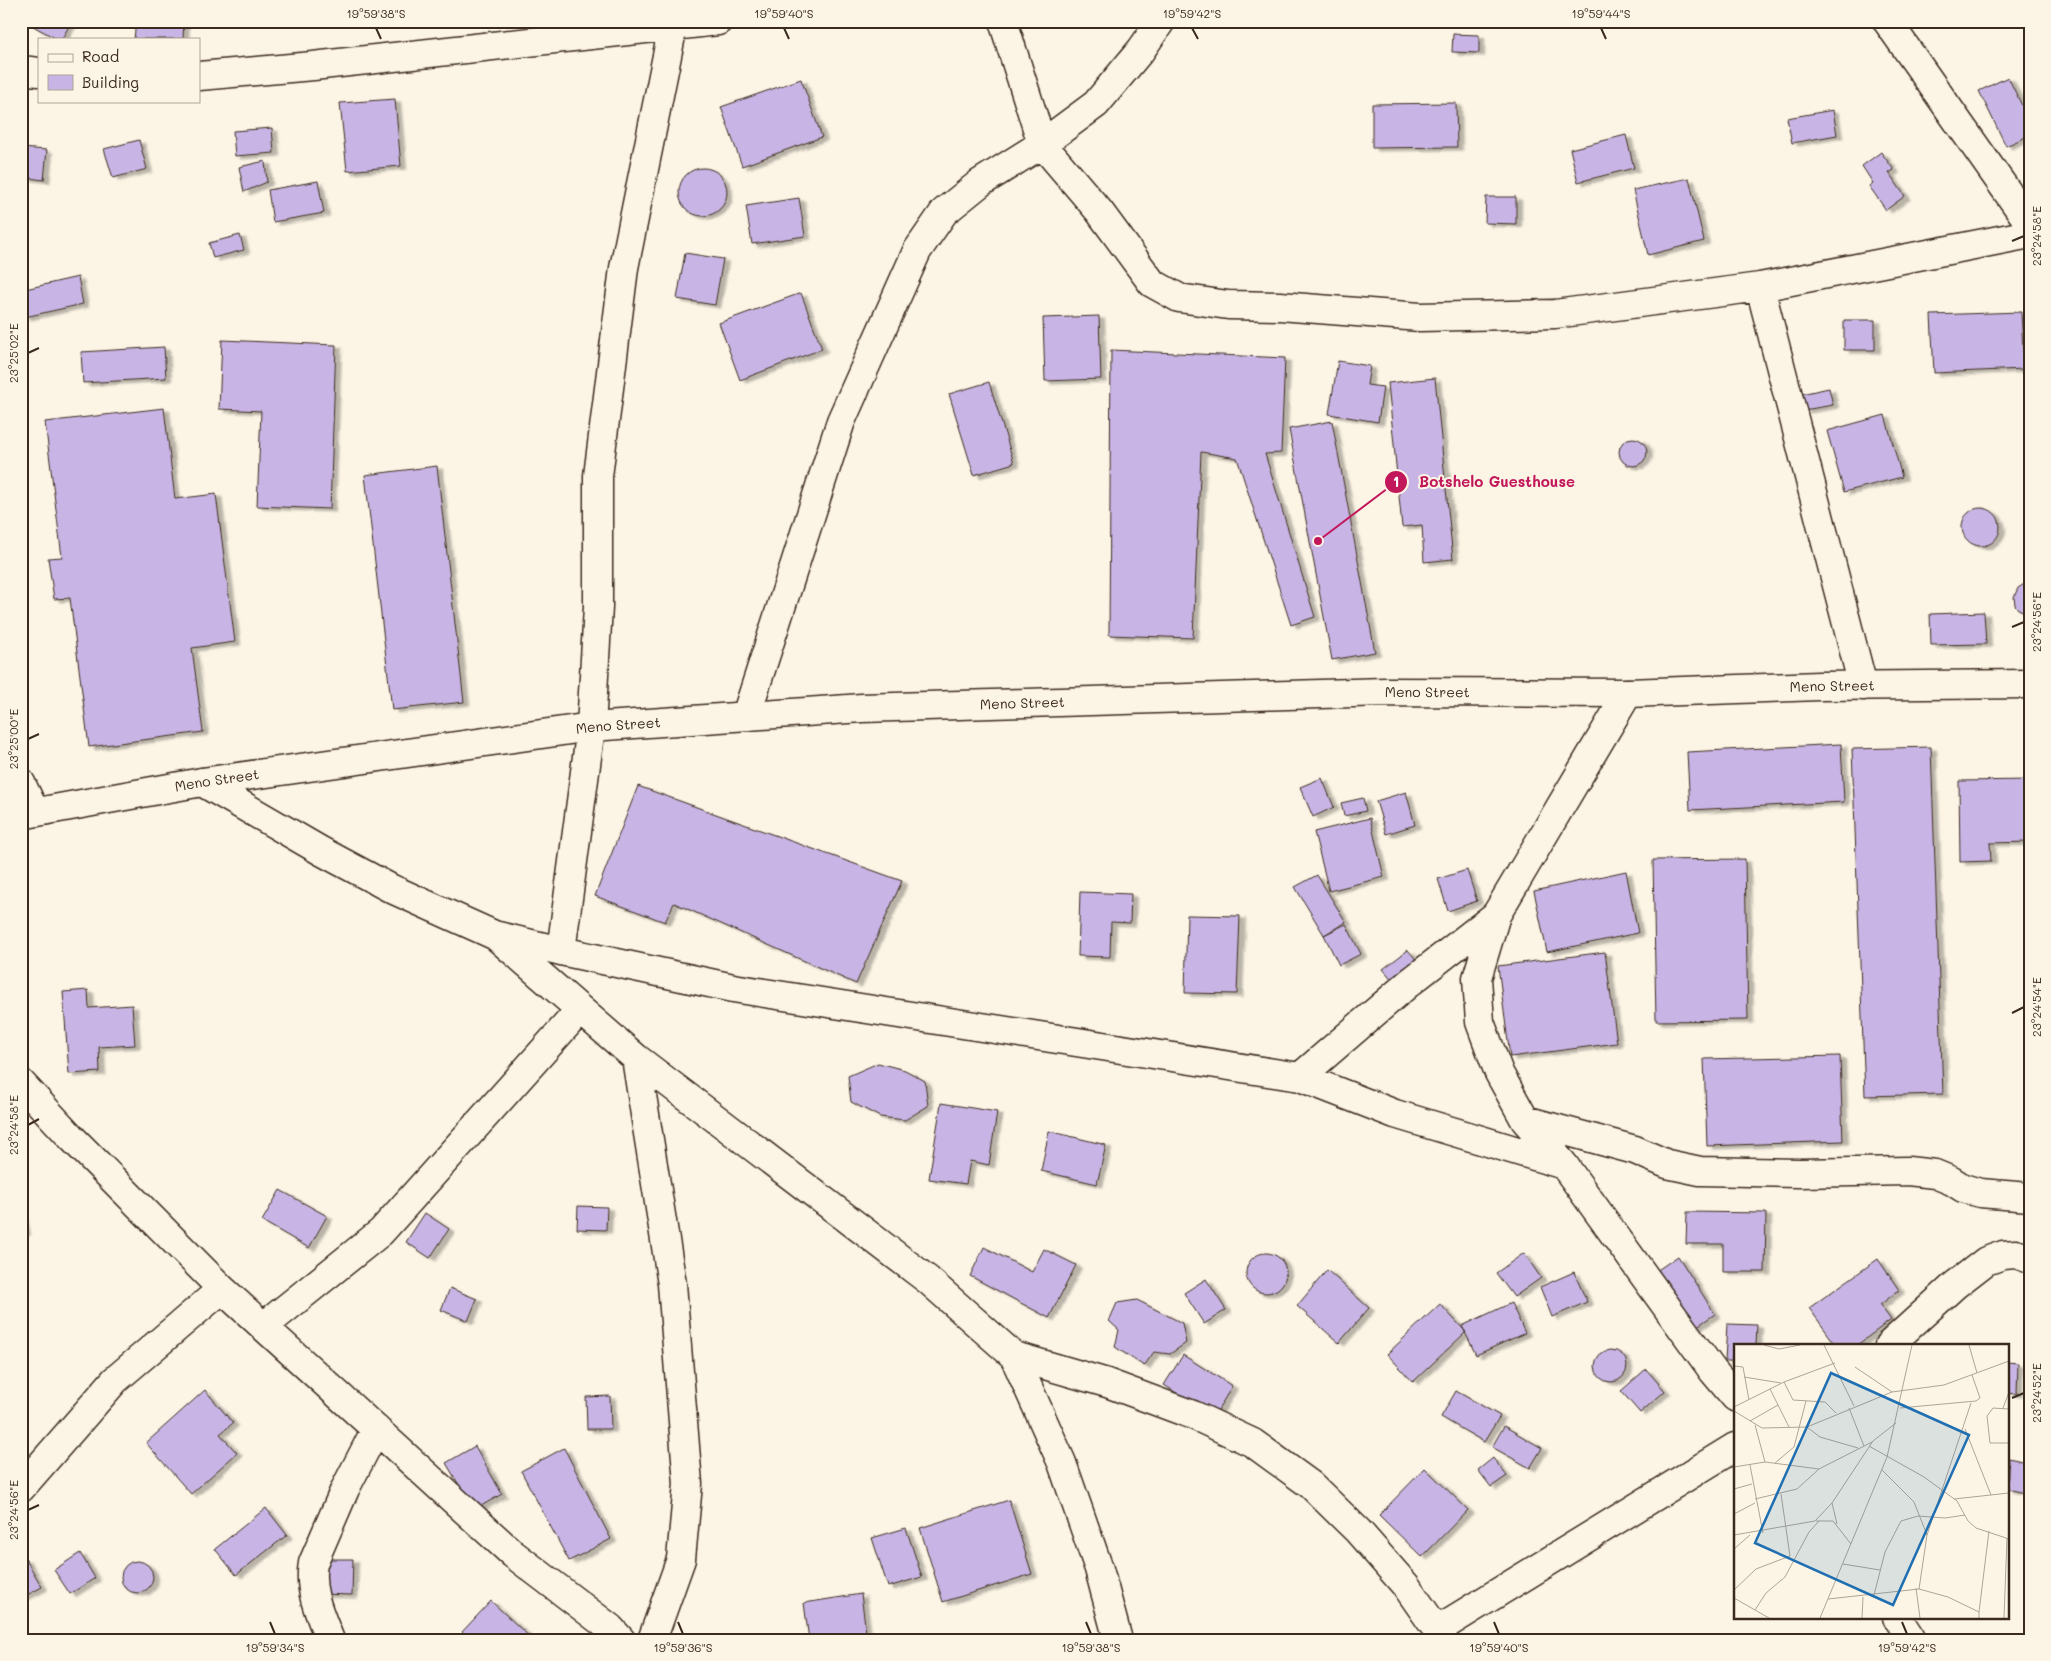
<svg xmlns="http://www.w3.org/2000/svg" width="2051" height="1661" font-family="Mali,sans-serif">
	<defs>
		<filter id="shadow"><feDropShadow dx="5.5" dy="3" stdDeviation="1" flood-color="#0004"/></filter>
	</defs>
	<rect width="100%" height="100%" fill="#fcf5e5"/>
	<filter id="ink" filterUnits="userSpaceOnUse"><feTurbulence type="fractalNoise" baseFrequency=".02" numOctaves="2"/><feDisplacementMap in="SourceGraphic" scale="10" xChannelSelector="R" yChannelSelector="G"/><feConvolveMatrix kernelMatrix="1 2 1 2 8 2 1 2 1" color-interpolation-filters="sRGB"/></filter>
	<g filter="url(#ink)">
		<path fill="#c9b5e5" stroke="#3b2a1e" filter="url(#shadow)" d="M36,21H66L70,24L62,39H57L33,26Z
			M136,21H184L183,39H134Z
			M1453,34L1479,35V53L1452,52Z
			M2008,77L2030,122V135L2006,146L1979,91Z
			M801,79L822,137L742,166L721,107Z
			M395,99L401,166L347,171L340,103Z
			M1456,103L1457,147L1372,148V104Z
			M1833,110L1837,135L1792,143L1787,118Z
			M272,128L274,153L235,156L233,131Z
			M1626,135L1634,168L1578,182L1570,149Z
			M139,140L147,169L113,178L104,149Z
			M21,148L47,150L44,180L21,177Z
			M1881,152L1894,170L1889,173L1905,196L1886,210L1869,186L1873,183L1862,166Z
			M265,161L267,182L244,192L239,167Z
			M679 192a24 24 0 1 1 48 0a24 24 0 1 1-48 0Z
			M1689,178L1704,241L1648,255L1633,190Z
			M318,181L324,213L273,222L268,190Z
			M1486,197H1516V224L1485,223Z
			M799,198L805,236L752,244L746,206Z
			M240,235L244,250L213,258L209,243Z
			M685,253L723,259L715,305L677,299Z
			M78,277L83,304L25,317L21,302V290Z
			M801,293L822,349L740,380L719,323Z
			M2021,312L2024,369L1934,373L1931,315Z
			M1099,316L1101,379L1045,381L1043,318Z
			M1844,320H1875V350H1844Z
			M222,340L336,345L330,509L257,506L261,411L219,409Z
			M164,347L166,378L83,383L81,352Z
			M1111,350L1285,358L1281,453L1265,454L1315,617L1291,625L1237,458L1201,452L1193,638L1109,635Z
			M1338,361L1370,366L1367,385L1383,387L1378,422L1329,414Z
			M1435,378L1453,559L1424,562L1422,525L1402,527L1388,383Z
			M989,382L1014,463L974,475L949,394Z
			M1829,388L1833,405L1804,410L1801,394Z
			M164,408L175,499L216,494L235,642L192,648L203,732L89,747L70,598L54,599L48,558L62,557L45,422Z
			M1885,415L1902,477L1844,492L1827,431Z
			M1332,421L1375,652L1332,660L1289,429Z
			M1619 452a14 14 0 1 1 28 0a14 14 0 1 1-28 0Z
			M437,466L464,702L392,710L365,475Z
			M1962 527a19 19 0 1 1 38 0a19 19 0 1 1-38 0Z
			M2026,583H2030V612L2027,613L2018,609L2015,605L2014,597L2018,588Z
			M1984,612L1986,644L1931,645L1930,614Z
			M1841,744L1844,802L1690,810L1687,752Z
			M1931,747L1943,1094L1865,1096L1852,749Z
			M1322,778L1334,807L1313,817L1300,787Z
			M2030,780V842L1990,843L1991,861L1960,862L1959,781Z
			M638,786L902,881L856,984L674,903L665,922L595,896Z
			M1406,792L1415,825L1386,834L1376,801Z
			M1363,798L1366,811L1344,816L1341,803Z
			M1370,818L1384,877L1329,891L1314,832Z
			M1745,859L1748,1020L1656,1021L1653,860Z
			M1467,870L1477,901L1448,911L1438,879Z
			M1626,871L1638,933L1547,952L1534,891Z
			M1317,875L1346,922L1324,935L1295,887Z
			M1080,892L1131,894L1130,923L1111,922L1110,957L1078,956Z
			M1187,915L1240,916L1237,994L1185,993Z
			M1346,924L1361,954L1339,965L1324,935Z
			M1408,950L1419,963L1394,982L1383,969Z
			M1605,952L1617,1043L1510,1057L1498,966Z
			M88,990L89,1008L132,1005L135,1045L99,1047L100,1072L69,1074L63,992Z
			M1840,1056L1843,1141L1707,1146L1704,1059Z
			M878,1063L905,1070L925,1081L928,1106L905,1120L880,1117L851,1102L848,1076Z
			M941,1103L997,1112L989,1165L970,1161L966,1184L929,1179Z
			M1049,1131L1106,1145L1097,1184L1041,1171Z
			M280,1190L327,1216L309,1248L262,1221Z
			M578,1206L607,1207L606,1230L577,1229Z
			M1687,1212L1766,1213L1765,1272H1723V1244H1686Z
			M425,1213L449,1229L430,1258L406,1242Z
			M21,1214L25,1232L21,1233Z
			M984,1247L1032,1272L1044,1249L1076,1265L1049,1318L970,1276Z
			M1246 1273a20 20 0 1 1 40 0a20 20 0 1 1-40 0Z
			M1524,1253L1541,1278L1514,1297L1496,1273Z
			M1678,1256L1715,1314L1687,1333L1649,1276Z
			M1878,1259L1899,1290L1880,1305L1891,1320L1857,1345H1836L1809,1308Z
			M1327,1270L1369,1308L1339,1343L1297,1306Z
			M1574,1272L1587,1302L1552,1317L1540,1287Z
			M1206,1279L1226,1310L1204,1324L1184,1293Z
			M450,1288L477,1299L468,1321L441,1310Z
			M1137,1300L1182,1323L1186,1343L1170,1354L1154,1352L1144,1366L1115,1347L1119,1330L1109,1321L1117,1303Z
			M1511,1303L1525,1333L1476,1355L1462,1326Z
			M1440,1304L1466,1332L1413,1382L1387,1354Z
			M1727,1324L1757,1325L1756,1345H1735V1361H1725Z
			M1595 1366a16 16 0 1 1 32 0a16 16 0 1 1-32 0Z
			M1183,1355L1232,1386L1214,1417L1164,1385Z
			M2007,1362L2018,1363L2017,1394L2007,1393Z
			M1646,1369L1665,1391L1640,1413L1621,1391Z
			M205,1390L233,1423L220,1434L237,1453L191,1494L146,1443Z
			M1456,1391L1500,1416L1484,1442L1441,1417Z
			M610,1396L611,1429H587L586,1397Z
			M1504,1426L1542,1448L1530,1468L1492,1447Z
			M475,1446L502,1494L474,1510L446,1463Z
			M564,1448L611,1539L569,1561L521,1471Z
			M1493,1458L1507,1476L1491,1487L1478,1470Z
			M2009,1458L2030,1463V1494L2007,1489Z
			M1425,1468L1468,1510L1422,1557L1379,1515Z
			M1009,1500L1032,1574L943,1602L920,1528Z
			M266,1508L287,1535L236,1575L215,1549Z
			M906,1528L922,1577L888,1587L872,1538Z
			M80,1553L95,1578L70,1594L54,1570Z
			M25,1558L42,1587L21,1598V1560Z
			M320,1559H353L352,1595L319,1594Z
			M121 1577a16 16 0 1 1 32 0a16 16 0 1 1-32 0Z
			M861,1594L867,1640H809L804,1603Z
			M491,1601L533,1640H470L462,1632Z"/>
		<g fill="none" stroke-linecap="round" stroke-linejoin="round">
			<defs>
				<path id="minor" d="M1003,21L1042,144L1099,211L1152,283L1179,298L1228,305L1280,306L1420,317L1555,314L1760,287L2030,234
					M1887,21L2030,224
					M21,70L39,72
					M199,76L313,66L718,21
					M1760,287L1863,686
					M746,716L841,421L917,251L944,212L980,183L1042,144L1096,104L1141,50L1161,21
					M202,782L321,851L392,889L494,935L561,951L733,988L1300,1077L1395,1114L1564,1165L1713,1371L1735,1397
					M21,783L35,812
					M497,937L636,1058L928,1280L1014,1356L1062,1463L1099,1569L1118,1640
					M561,951L591,727L598,607V476L624,268L674,21
					M636,1058L672,1284L688,1484L681,1559L652,1640
					M1300,1077L1409,983L1496,915
					M21,1083L71,1137L222,1289L513,1554L610,1628L621,1640
					M1525,1120L1635,1150L1667,1164L1700,1171L1799,1173L1908,1171L1935,1174L1952,1181L1963,1188L1980,1193L2030,1197
					M1564,1165L1525,1120L1499,1073L1480,1022L1477,978L1496,915L1628,693
					M264,1326L381,1232L580,1010
					M1889,1345L1955,1285L1986,1261L2003,1255L2016,1254L2030,1259
					M1014,1356L1107,1383L1193,1415L1253,1443L1311,1485L1358,1531L1407,1587L1444,1640
					M21,1488L115,1380L222,1289
					M1897,1617L1912,1640
					M1437,1630L1735,1447
					M330,1640C320,1615 308,1590 313,1563L345,1489L376,1429"/>
				<g id="tertiary">
					<path id="s1" d="M21,815L202,782L591,727L862,708L1385,692L1628,693L1819,686L2030,684"/>
				</g>
			</defs>
			<use href="#minor" stroke="#3b2a1e" stroke-width="31"/>
			<use href="#tertiary" stroke="#3b2a1e" stroke-width="31"/>
			<use href="#minor" stroke="#fcf5e5" stroke-width="28"/>
			<use href="#tertiary" stroke="#fcf5e5" stroke-width="28"/>
		</g>
	</g>
	<path fill="none" stroke="#3b2a1e" stroke-width="2" d="M376,28L381,39M784,28L789,39M1192,28L1198,39M1601,28L1606,39M2012,241L2024,236M28,353L39,348M2012,627L2024,622M28,739L39,734M2012,1013L2024,1007M28,1125L39,1119M2012,1398L2024,1393M28,1510L39,1505M270,1622L275,1634M678,1622L683,1634M1086,1622L1091,1634M1494,1622L1499,1634M1902,1622L1907,1634"/>
	<g text-anchor="middle" stroke-width="4" stroke-linejoin="round" paint-order="stroke">
		<g font-size="14" fill="#3b2a1e" stroke="#fcf5e5">
			<text dy="5" stroke="none"><textPath href="#s1" startOffset="1819">Meno Street</textPath></text>
			<text dy="5" stroke="none"><textPath href="#s1" startOffset="1414">Meno Street</textPath></text>
			<text dy="5" stroke="none"><textPath href="#s1" startOffset="1009">Meno Street</textPath></text>
			<text dy="5" stroke="none"><textPath href="#s1" startOffset="604">Meno Street</textPath></text>
			<text dy="5" stroke="none"><textPath href="#s1" startOffset="199">Meno Street</textPath></text>
		</g>
	</g>
	<g transform="translate(1734 1344)">
		<rect width="275" height="275" fill="#fcf5e5"/>
		<path fill="none" stroke="#afa495" stroke-width="1" d="M30,1L45,5L66,1M90,1L120,62M235,1L243,29M0,22L9,23L15,56M121,23L158,48M10,33L47,39M50,38L59,56L91,58L102,69M36,45L55,83M0,63L50,38L101,19M115,64L130,102M166,64L242,57L246,54L238,31M269,64L275,48M275,65L259,64L253,72L256,99H275M0,67L28,84L73,83L158,48L210,41L275,17M16,77L44,61M21,81L31,118M73,83L86,93L124,104M231,85L257,151M135,102L190,133L223,157L234,177L242,184L275,195M41,119L60,103L72,57M16,121L29,189M0,123L31,118L85,125L138,98M148,126L180,158L193,191M0,145L18,140M21,155L63,145L85,125M220,155L275,149M98,159L103,180M0,170L21,159M82,177H99L117,200M0,191L81,177L98,159L139,97L162,79M0,205L16,191M109,220L146,226M182,244L186,274M185,245L193,191L237,59M0,246L22,225L56,212L47,150M140,251L151,208L167,177L184,172L211,174L231,171M0,254L35,274M94,255L185,245L214,253L245,268V274M21,266L32,249L51,233L75,188L85,177M245,268L255,187M86,274L153,113L178,1M128,274L129,253M270,274L273,194"/>
		<path fill="#1f6fb2" fill-opacity="0.15" stroke="#1f6fb2" stroke-width="2.5" d="M97,29L235,91L159,261L21,199Z"/>
		<rect width="275" height="275" fill="none" stroke="#3b2a1e" stroke-width="2.5"/>
	</g>
	<path fill="none" stroke="#c2185b" stroke-width="2" d="M1318 541L1396 482"/>
	<g fill="#c2185b" stroke="#fcf5e5" stroke-width="2">
		<circle cx="1318" cy="541" r="5"/>
		<circle cx="1396" cy="482" r="12"/>
	</g>
	<g font-size="15" text-anchor="middle" font-weight="bold" fill="#fff">
		<text x="1396" y="487">1</text>
	</g>
	<g font-size="15" text-anchor="middle" font-weight="bold" fill="#c2185b" stroke="#fcf5e5" stroke-width="4" stroke-linejoin="round" paint-order="stroke">
		<text x="1497" y="487">Botshelo Guesthouse</text>
	</g>
	<rect width="2051" height="1661" fill="none" stroke="#fcf5e5" stroke-width="55"/>
	<rect x="38" y="38" width="162" height="65" fill="#fcf5e5" stroke="#afa495"/>
	<rect x="48" y="54" width="25" height="8" fill="#fcf5e5" stroke="#afa495"/>
	<text x="82" y="62" font-size="15" fill="#3b2a1e">Road</text>
	<rect x="48" y="75" width="25" height="15" fill="#c9b5e5" stroke="#afa495"/>
	<text x="82" y="88" font-size="15" fill="#3b2a1e">Building</text>
	<rect x="28" y="28" width="1996" height="1606" fill="none" stroke="#3b2a1e" stroke-width="2"/>
	<g font-size="12" text-anchor="middle" fill="#3b2a1e">
		<text x="376" y="18">19°59'38"S</text>
		<text x="784" y="18">19°59'40"S</text>
		<text x="1192" y="18">19°59'42"S</text>
		<text x="1601" y="18">19°59'44"S</text>
		<text transform="translate(2037 236) rotate(-90)" y="4">23°24'58"E</text>
		<text transform="translate(14 353) rotate(-90)" y="4">23°25'02"E</text>
		<text transform="translate(2037 622) rotate(-90)" y="4">23°24'56"E</text>
		<text transform="translate(14 739) rotate(-90)" y="4">23°25'00"E</text>
		<text transform="translate(2037 1007) rotate(-90)" y="4">23°24'54"E</text>
		<text transform="translate(14 1125) rotate(-90)" y="4">23°24'58"E</text>
		<text transform="translate(2037 1393) rotate(-90)" y="4">23°24'52"E</text>
		<text transform="translate(14 1510) rotate(-90)" y="4">23°24'56"E</text>
		<text x="275" y="1652">19°59'34"S</text>
		<text x="683" y="1652">19°59'36"S</text>
		<text x="1091" y="1652">19°59'38"S</text>
		<text x="1499" y="1652">19°59'40"S</text>
		<text x="1907" y="1652">19°59'42"S</text>
	</g>
</svg>
